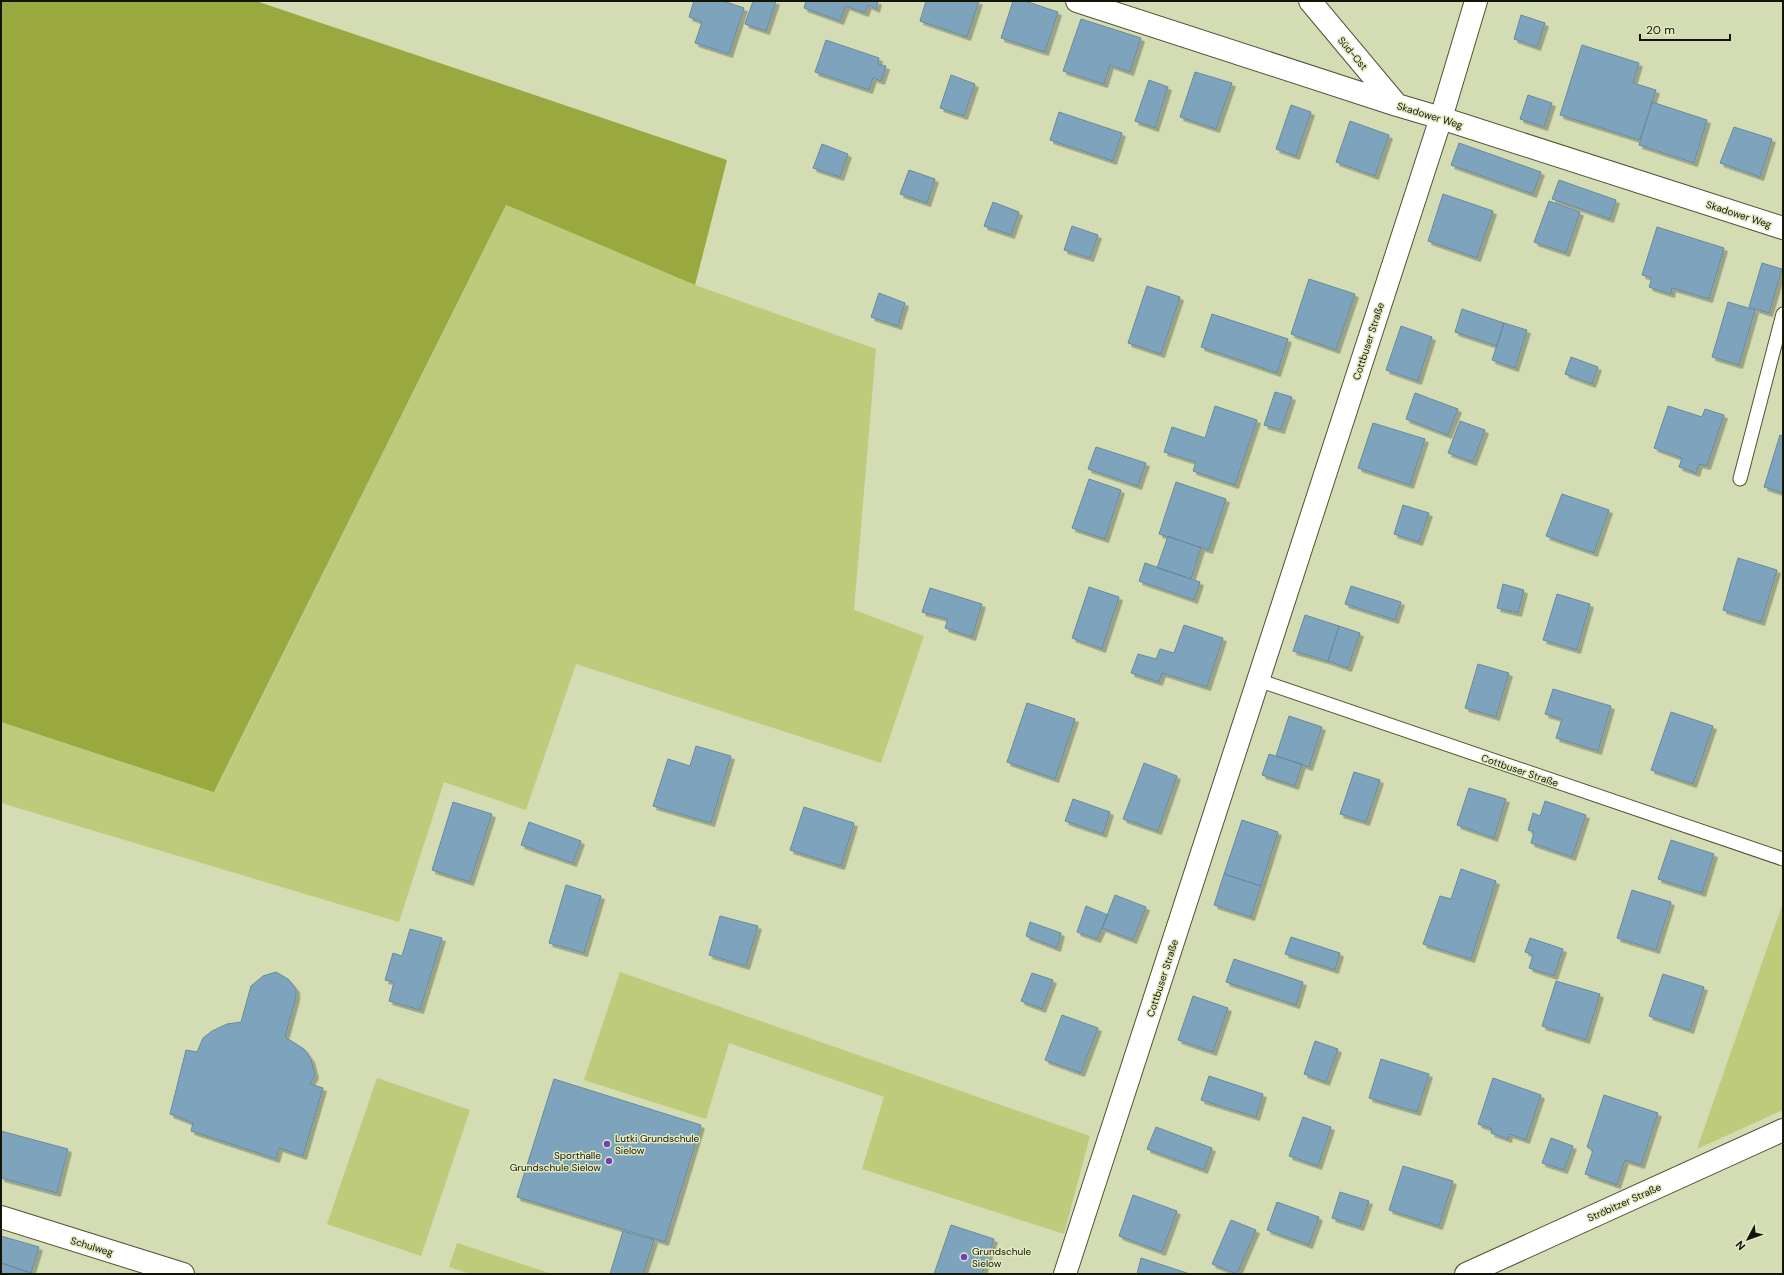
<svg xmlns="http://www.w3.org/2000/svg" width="1784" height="1275" font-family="'DM Sans',sans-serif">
	<defs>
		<filter id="shadow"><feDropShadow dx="3.5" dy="3.5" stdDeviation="0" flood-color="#0004"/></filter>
	</defs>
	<rect width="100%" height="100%" fill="#d3dcb3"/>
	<path fill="#bdcb7a" d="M506,205L695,285L876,349L854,610L924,636L881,763L576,664L526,810L444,782L399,922L1,803V722L215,791Z
		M1783,903V1110L1697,1149Z
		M620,972L1090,1136L1064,1234L862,1169L884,1097L729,1043L706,1119L584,1080Z
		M377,1078L470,1110L421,1256L327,1224Z
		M457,1243L540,1270L552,1274H470L449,1267Z"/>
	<path fill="#99a93f" d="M1,1H256L727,160L695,285L506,205L214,792L1,722Z"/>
	<path fill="#7ea3bc" stroke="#668aa2" filter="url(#shadow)" d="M694,1H723L744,8L729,54L695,43L702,22L689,17Z
		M753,1H776L766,31L745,24Z
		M806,1H878L876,9L868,5L865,13L846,6L840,21L804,8Z
		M926,1H979L967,37L920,21Z
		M1013,1H1025L1058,12L1045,52L1001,38Z
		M1521,15L1545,23L1537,47L1514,39Z
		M1081,19L1141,38L1130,72L1110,65L1104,84L1063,71Z
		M826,40L879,58L878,64L886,66L881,81L873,78L869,90L815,72Z
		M1582,45L1639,63L1633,83L1656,90L1640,140L1560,115Z
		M1195,72L1232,83L1216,129L1180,117Z
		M951,75L975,84L964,116L940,108Z
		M1149,80L1168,87L1155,128L1135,121Z
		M1528,95L1552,103L1544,127L1520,119Z
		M1652,102L1707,120L1694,163L1639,145Z
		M1291,105L1311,112L1296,156L1276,149Z
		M1059,112L1122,133L1113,161L1050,140Z
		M1350,121L1389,135L1375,176L1336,162Z
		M1734,127L1772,139L1760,177L1720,163Z
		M1459,143L1541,172L1533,194L1451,165Z
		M822,144L848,154L840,177L813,168Z
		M909,170L935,179L927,203L900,194Z
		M1559,180L1616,200L1610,219L1552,199Z
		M1443,194L1493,211L1477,258L1428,241Z
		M1549,201L1580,212L1566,253L1534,242Z
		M993,202L1019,212L1011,235L984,226Z
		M1072,226L1098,235L1090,258L1064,250Z
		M1657,227L1724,248L1709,299L1672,288L1671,294L1649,287L1652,278L1642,275Z
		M1762,263L1782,269L1769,313L1749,307Z
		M1309,279L1355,294L1336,350L1291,334Z
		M1147,286L1180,297L1161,354L1128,343Z
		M879,293L905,303L898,326L871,317Z
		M1728,302L1755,310L1739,365L1712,357Z
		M1462,309L1504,323L1497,346L1455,332Z
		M1212,314L1288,339L1277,373L1201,347Z
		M1504,323L1527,330L1515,368L1492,360Z
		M1401,326L1432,337L1418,381L1386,370Z
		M1571,357L1598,367L1592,384L1565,374Z
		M1275,392L1292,397L1281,430L1264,425Z
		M1415,393L1458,409L1448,435L1406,419Z
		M1215,406L1257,420L1235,485L1193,471L1196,462L1164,452L1172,427L1205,438Z
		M1668,406L1702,417L1705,409L1724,415L1707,466L1699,464L1696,473L1679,467L1682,458L1654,448Z
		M1460,421L1485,430L1473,462L1448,453Z
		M1373,423L1425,439L1410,485L1358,468Z
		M1780,435L1783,436V493L1764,487Z
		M1096,447L1146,463L1138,486L1088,469Z
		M1089,479L1121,490L1105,539L1072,528Z
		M1176,482L1226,499L1209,550L1159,534Z
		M1562,494L1609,510L1594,553L1546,536Z
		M1403,505L1429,513L1419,542L1394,534Z
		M1168,536L1201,548L1191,579L1157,568Z
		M1738,558L1777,570L1761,622L1723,610Z
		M1145,563L1200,582L1194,600L1139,581Z
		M1503,584L1524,590L1518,613L1497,608Z
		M1351,586L1401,602L1395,620L1345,604Z
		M1089,587L1119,597L1102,649L1072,638Z
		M930,588L982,604L972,637L945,628L948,619L922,612Z
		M1557,594L1590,604L1577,650L1543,640Z
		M1305,615L1339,626L1328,661L1293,651Z
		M1184,625L1223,638L1207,687L1162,673L1159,682L1131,673L1138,654L1156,659L1160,649L1174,653Z
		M1339,626L1360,633L1348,668L1328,661Z
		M1478,664L1509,673L1496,717L1465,708Z
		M1553,689L1611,706L1598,751L1556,738L1562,719L1545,714Z
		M1027,703L1075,719L1055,779L1007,762Z
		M1671,712L1713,726L1693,784L1651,770Z
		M1289,716L1322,727L1309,767L1276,756Z
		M696,746L731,756L711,823L653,806L668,759L690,766Z
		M1269,754L1302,764L1295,786L1262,775Z
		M1144,763L1177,776L1158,831L1123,819Z
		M1354,772L1380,780L1366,822L1340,814Z
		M1469,788L1506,799L1494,838L1457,825Z
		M1073,799L1110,812L1103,834L1065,821Z
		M1545,801L1586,815L1572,857L1531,843L1534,832L1528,830L1533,813L1540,816Z
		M453,802L492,814L470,882L432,870Z
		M804,807L854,823L841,866L790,850Z
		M1242,820L1278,832L1261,886L1224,874Z
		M529,822L581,841L573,863L521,845Z
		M1671,840L1714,854L1702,893L1658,879Z
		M1461,869L1496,881L1471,959L1423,944L1440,896L1451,899Z
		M1224,874L1261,886L1251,917L1214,905Z
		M566,885L601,896L584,953L549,943Z
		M1632,890L1671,902L1656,950L1617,938Z
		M1115,895L1146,907L1133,940L1102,928Z
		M1086,906L1108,915L1097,939L1077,932Z
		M720,916L758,926L746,966L709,955Z
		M1030,922L1061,933L1057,948L1026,936Z
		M410,929L442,938L420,1010L389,1001L394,982L385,980L393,953L402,956Z
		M1291,937L1340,953L1335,970L1285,954Z
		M1530,938L1563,949L1554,976L1529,968L1533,955L1525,952Z
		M1234,959L1303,982L1296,1005L1226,982Z
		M276,972L288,979L296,989V997L285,1037L304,1049L311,1059L315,1075L310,1084L323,1088L303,1156L279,1148L276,1159L191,1131L193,1123L170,1114L186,1050L197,1052L203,1038L212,1031L227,1024L241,1022L251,986L263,976Z
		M1032,973L1053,980L1042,1009L1021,1001Z
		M1663,974L1704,987L1690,1030L1649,1016Z
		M1556,981L1600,994L1586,1040L1542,1026Z
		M1193,996L1228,1008L1213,1052L1178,1040Z
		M1062,1015L1098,1028L1081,1073L1045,1060Z
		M1315,1041L1338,1049L1326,1082L1304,1074Z
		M1381,1059L1429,1074L1417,1112L1369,1098Z
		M1209,1076L1263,1094L1256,1117L1201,1100Z
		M1493,1078L1541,1095L1526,1140L1509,1134L1508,1139L1491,1133L1492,1129L1478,1124Z
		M554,1079L701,1125L665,1242L517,1197Z
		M1604,1095L1658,1113L1641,1165L1625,1160L1617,1185L1585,1174L1593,1150L1587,1147Z
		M1303,1117L1331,1127L1318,1166L1289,1156Z
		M1156,1127L1212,1148L1204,1170L1147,1149Z
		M1,1131L68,1149L57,1193L1,1178Z
		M1551,1138L1573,1146L1564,1170L1542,1163Z
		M1403,1166L1453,1181L1439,1226L1389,1210Z
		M1340,1192L1369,1201L1360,1227L1332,1218Z
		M1133,1195L1177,1211L1162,1252L1119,1236Z
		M1277,1202L1319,1217L1309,1245L1267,1230Z
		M1231,1220L1256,1230L1237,1274L1212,1264Z
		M951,1225L994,1239L982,1274H934Z
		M623,1231L654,1240L643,1274H610Z
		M1,1236L39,1247L31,1273L1,1263Z
		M1141,1258L1190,1274H1137Z
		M1,1263L31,1273V1274H1Z"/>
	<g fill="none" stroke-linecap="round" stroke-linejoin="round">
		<defs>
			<path id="service" d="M1740,479L1783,314
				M1258,680L1783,859"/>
			<path id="minor" d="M1077,1L1397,105L1441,118L1783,228
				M1310,1L1397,105
				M1,1217L183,1274
				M1065,1274L1441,118L1476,1
				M1466,1274L1783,1130"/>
		</defs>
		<use href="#service" stroke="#4e5531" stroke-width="15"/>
		<use href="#minor" stroke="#4e5531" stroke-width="24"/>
		<use href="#service" stroke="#fff" stroke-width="13"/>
		<use href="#minor" stroke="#fff" stroke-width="22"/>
	</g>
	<g fill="#7042ba" stroke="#e0e9c0" stroke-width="1.5">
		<circle cx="607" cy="1144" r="4"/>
		<circle cx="609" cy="1161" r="4"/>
		<circle cx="964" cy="1257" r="4"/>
	</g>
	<g text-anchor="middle" stroke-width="3" stroke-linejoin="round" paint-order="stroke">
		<g font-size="10" fill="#121406" stroke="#e0e9c0">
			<text transform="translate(1353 53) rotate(50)" y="4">Süd-Ost</text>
			<text transform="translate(1430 115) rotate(17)" y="4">Skadower Weg</text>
			<text transform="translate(1739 214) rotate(18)" y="4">Skadower Weg</text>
			<text transform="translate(1368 341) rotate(-72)" y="4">Cottbuser Straße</text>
			<text transform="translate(1520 770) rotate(19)" y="4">Cottbuser Straße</text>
			<text transform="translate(1162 978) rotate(-72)" y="4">Cottbuser Straße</text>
			<text transform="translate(1624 1202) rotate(-24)" y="4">Ströbitzer Straße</text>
			<text transform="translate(92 1246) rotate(17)" y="4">Schulweg</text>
		</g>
		<g font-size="10" fill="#121406" stroke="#e0e9c0" text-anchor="start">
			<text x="615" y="1142">Lutki Grundschule<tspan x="615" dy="12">Sielow</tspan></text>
			<text x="601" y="1159" text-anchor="end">Sporthalle<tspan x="601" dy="12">Grundschule Sielow</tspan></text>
			<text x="972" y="1255">Grundschule<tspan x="972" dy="12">Sielow</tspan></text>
		</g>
	</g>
	<rect width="1784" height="1275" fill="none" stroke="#121406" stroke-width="4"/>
	<g transform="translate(1748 1239) rotate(229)" stroke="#e0e9c0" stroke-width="3" paint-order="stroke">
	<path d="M0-3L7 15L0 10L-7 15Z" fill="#121406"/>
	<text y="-6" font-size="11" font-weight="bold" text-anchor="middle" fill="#121406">N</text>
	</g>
	<path d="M1640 34v6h90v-6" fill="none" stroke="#121406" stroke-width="2"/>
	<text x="1646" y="34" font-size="12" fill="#121406" stroke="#e0e9c0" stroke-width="3" paint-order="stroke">20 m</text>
</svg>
